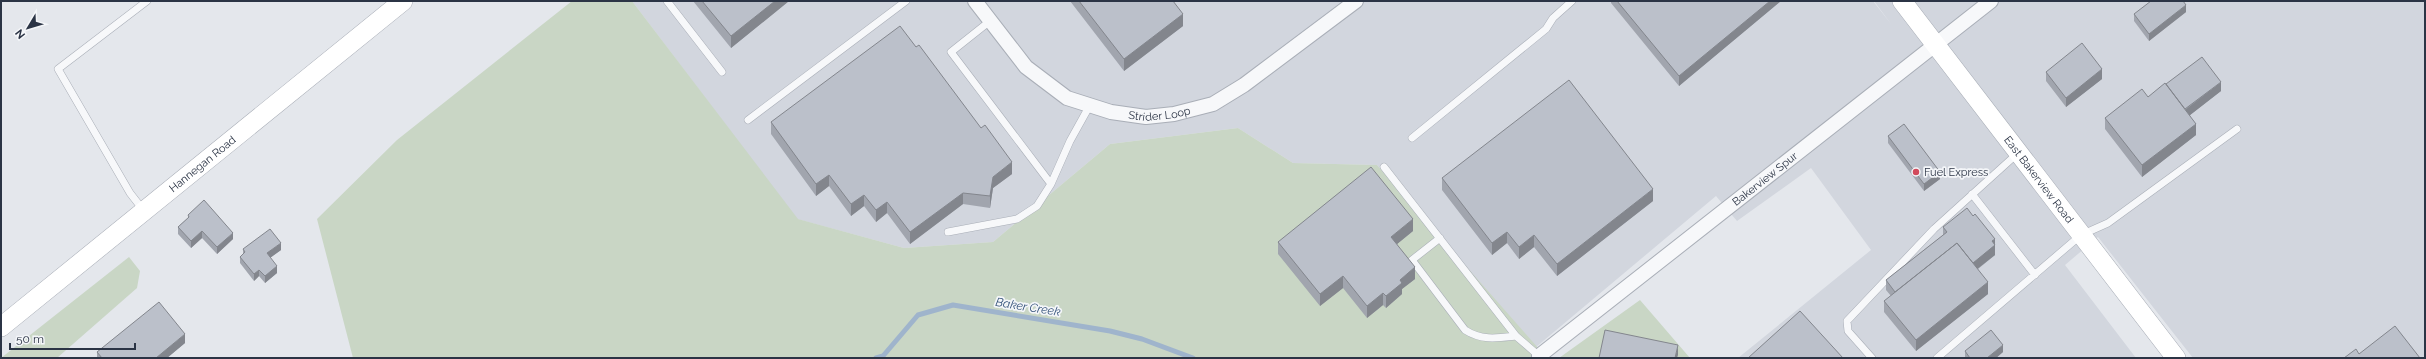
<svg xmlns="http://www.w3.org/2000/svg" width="2426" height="359" font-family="Raleway,sans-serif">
	<rect width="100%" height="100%" fill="#e4e7ec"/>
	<path fill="#d2d6de" d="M632,1H1873L1891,24L1874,1H2425V358H2193L2098,237L2065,265L2136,358H1738L1871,250L1811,168L1737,221L1716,196L1536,347L1377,165L1293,163L1238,128L1110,144L993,242L904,248L797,219Z"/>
	<path fill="#c9d6c5" d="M572,1H632L798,219L904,248L993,242L1110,144L1238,128L1293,163L1377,165L1547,358H353L317,219L397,140Z
		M129,257L140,271L137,288L57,358H1Z
		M1640,300L1690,358H1559Z"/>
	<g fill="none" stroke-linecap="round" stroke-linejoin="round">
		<path stroke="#9fb4cc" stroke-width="5" d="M876,358L883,356L918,315L953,305L1110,331L1142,339L1193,358"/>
		<defs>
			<path id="lane" d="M667,1L722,72
				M990,21L951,52L1051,184
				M748,120L906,1
				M1412,138L1546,29L1553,18L1572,1
				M1384,167L1516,336L1539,356
				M1972,194L2035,275
				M144,211L130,193L58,69L147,1
				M948,232L1017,219L1037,206L1051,184L1070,141L1090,105
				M1440,238L1412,260L1465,330C1482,341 1498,338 1516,336
				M1872,358L1848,331L1847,321L1934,229L2018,153
				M1937,358L2081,235L2108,223L2237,129"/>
			<g id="street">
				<path id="s1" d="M975,1L1026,67L1067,98L1111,112L1146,117L1174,114L1213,104L1244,85L1356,1"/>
				<path id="s2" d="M1539,356L1991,1"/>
			</g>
			<g id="secondary">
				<path id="s3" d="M1902,1L2176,358"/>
				<path id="s4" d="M1,327L403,1"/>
			</g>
		</defs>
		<use href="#lane" stroke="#a9aeb7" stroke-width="8"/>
		<use href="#street" stroke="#a9aeb7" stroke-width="16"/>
		<use href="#secondary" stroke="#a9aeb7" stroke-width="20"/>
		<use href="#lane" stroke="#f7f8fa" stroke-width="7"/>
		<use href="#street" stroke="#f7f8fa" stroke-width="14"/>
		<use href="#secondary" stroke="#fff" stroke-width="19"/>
	</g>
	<path fill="#a1a5ae" d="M693,1H789L731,48Z
		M1070,1H1173L1183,26L1124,71Z
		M1611,1H1781L1679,86L1611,3Z
		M2186,12L2149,41L2134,21V14Z
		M2046,72L2102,79L2066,107L2046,81Z
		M2166,84L2221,91L2190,115L2196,135L2142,177L2105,129V118L2148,97Z
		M771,122L1012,174L993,188L990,208L963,204L910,244L887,213L876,222L864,206L851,216L829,186L816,196L771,134Z
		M1888,136L1940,179L1924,191L1888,143Z
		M1442,178L1653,201L1557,276L1534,247L1519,259L1507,243L1492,255L1442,190Z
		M188,215L233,239L217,254L202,238L191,248L178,234V227L188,218Z
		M1973,216L1995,239V255L1978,269L1988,294L1916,351L1884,312V301L1891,296L1886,290V280L1943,235V227Z
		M1413,231L1397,244L1415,279L1402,289V294L1386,308L1383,305L1367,318L1343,288L1320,306L1278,254V242Z
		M243,249L281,250L270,258L277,273L265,283L259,276L254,281L240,263V257L243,254Z
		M185,343L167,358H97V352Z
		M1965,351L2003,352L1996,358H1965Z"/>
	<path fill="#83868d" d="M775,1H789L731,48V36Z
		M1770,1H1781L1679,86V76Z
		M2186,5V12L2149,41V34Z
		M1183,14V26L1124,71V59Z
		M2102,69V79L2066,107V98Z
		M2221,82V91L2185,119V110Z
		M2196,124V135L2142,177V165Z
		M1012,162V174L993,188L990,208V196L993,177Z
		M1940,172V179L1924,191V184Z
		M829,175V186L816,196V184Z
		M1653,189V201L1557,276V264Z
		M963,193V204L910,244V232Z
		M864,195V206L851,216V204Z
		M887,202V213L876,222V210Z
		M1413,219V231L1391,249V237Z
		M202,231V238L191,248V241Z
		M1507,232V243L1492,255V243Z
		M233,233V239L217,254V247Z
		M1534,235V247L1519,259V247Z
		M1995,239V255L1972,273V264L1992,241Z
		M281,243V250L267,260V253Z
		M277,266V273L265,283V276Z
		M1415,267V279L1402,289V294L1386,308V296L1400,280Z
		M259,270V276L254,281V274Z
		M1343,276V288L1320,306V294Z
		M1988,282V294L1916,351V340Z
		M1383,293V305L1367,318V306Z
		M185,334V343L167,358H156Z
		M1678,345V355L1677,358H1675Z
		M2003,345V352L1996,358H1987Z"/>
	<path fill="#bbc0ca" stroke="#83868d" d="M702,1H775L731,36Z
		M1079,1H1173L1183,14L1124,59Z
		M1617,1H1770L1679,76Z
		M2151,1H2183L2186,5L2149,34L2134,14Z
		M900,26L916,47L919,45L981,128L985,125L1012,162L993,177L990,196L963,193L910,232L887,202L876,210L864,195L851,204L829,175L816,184L771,122Z
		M2082,43L2102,69L2066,98L2046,72Z
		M2202,57L2221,82L2185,109L2166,84Z
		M1569,80L1653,189L1557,264L1534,235L1519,247L1507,232L1492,243L1442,178Z
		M2165,83L2196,124L2142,165L2105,118L2142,89L2148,97Z
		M1904,124L1940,172L1924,184L1888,136Z
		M1371,167L1413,219L1391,237L1415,267L1400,280L1402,283L1386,296L1383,293L1367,306L1343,276L1320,294L1278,242Z
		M204,200L233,233L217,247L202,231L191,241L178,227L189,217L188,215Z
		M1967,208L1973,216L1975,214L1995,239L1992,241L1995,245L1973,263L1957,243L1895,292L1886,280L1947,232L1943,227Z
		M270,229L281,243L267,253L277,266L265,276L259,270L254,274L240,257L245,252L243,249Z
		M1957,243L1988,282L1916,340L1884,301Z
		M159,302L185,334L156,358H102L97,352Z
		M1800,311L1843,358H1748Z
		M2395,326L2420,358H2344L2356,349L2359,354Z
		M1605,330L1678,345L1675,358H1599Z
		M1991,330L2003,345L1987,358H1970L1965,351Z"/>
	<circle fill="#d1495b" stroke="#f4f6f9" stroke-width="1.5" cx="1916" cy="172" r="4"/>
	<g text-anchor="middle" stroke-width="3.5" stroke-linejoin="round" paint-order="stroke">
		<g font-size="11" fill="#2b3445" stroke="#f4f6f9">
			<text dy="4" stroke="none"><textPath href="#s1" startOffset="230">Strider Loop</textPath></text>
			<text dy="4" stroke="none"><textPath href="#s4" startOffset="259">Hannegan Road</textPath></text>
			<text dy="4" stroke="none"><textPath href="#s2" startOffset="287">Bakerview Spur</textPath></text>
			<text dy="4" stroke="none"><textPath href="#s3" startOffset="225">East Bakerview Road</textPath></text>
		</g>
		<g font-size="11" fill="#2b3445" stroke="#f4f6f9" text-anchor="start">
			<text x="1924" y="176">Fuel Express</text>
		</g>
		<g font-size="12" font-style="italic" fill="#34527a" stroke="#f4f6f9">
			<text transform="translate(1028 307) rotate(9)" y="4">Baker Creek</text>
		</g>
	</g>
	<rect width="2426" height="359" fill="none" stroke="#2b3445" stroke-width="4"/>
	<g transform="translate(28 28) rotate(232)" stroke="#f4f6f9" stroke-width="3" paint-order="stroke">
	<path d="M0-3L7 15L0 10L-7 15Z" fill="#2b3445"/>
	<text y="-6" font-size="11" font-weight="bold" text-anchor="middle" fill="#2b3445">N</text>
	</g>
	<path d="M10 343v6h125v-6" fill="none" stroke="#2b3445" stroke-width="2"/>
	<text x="16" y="343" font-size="12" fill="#2b3445" stroke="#f4f6f9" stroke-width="3" paint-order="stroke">50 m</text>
</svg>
